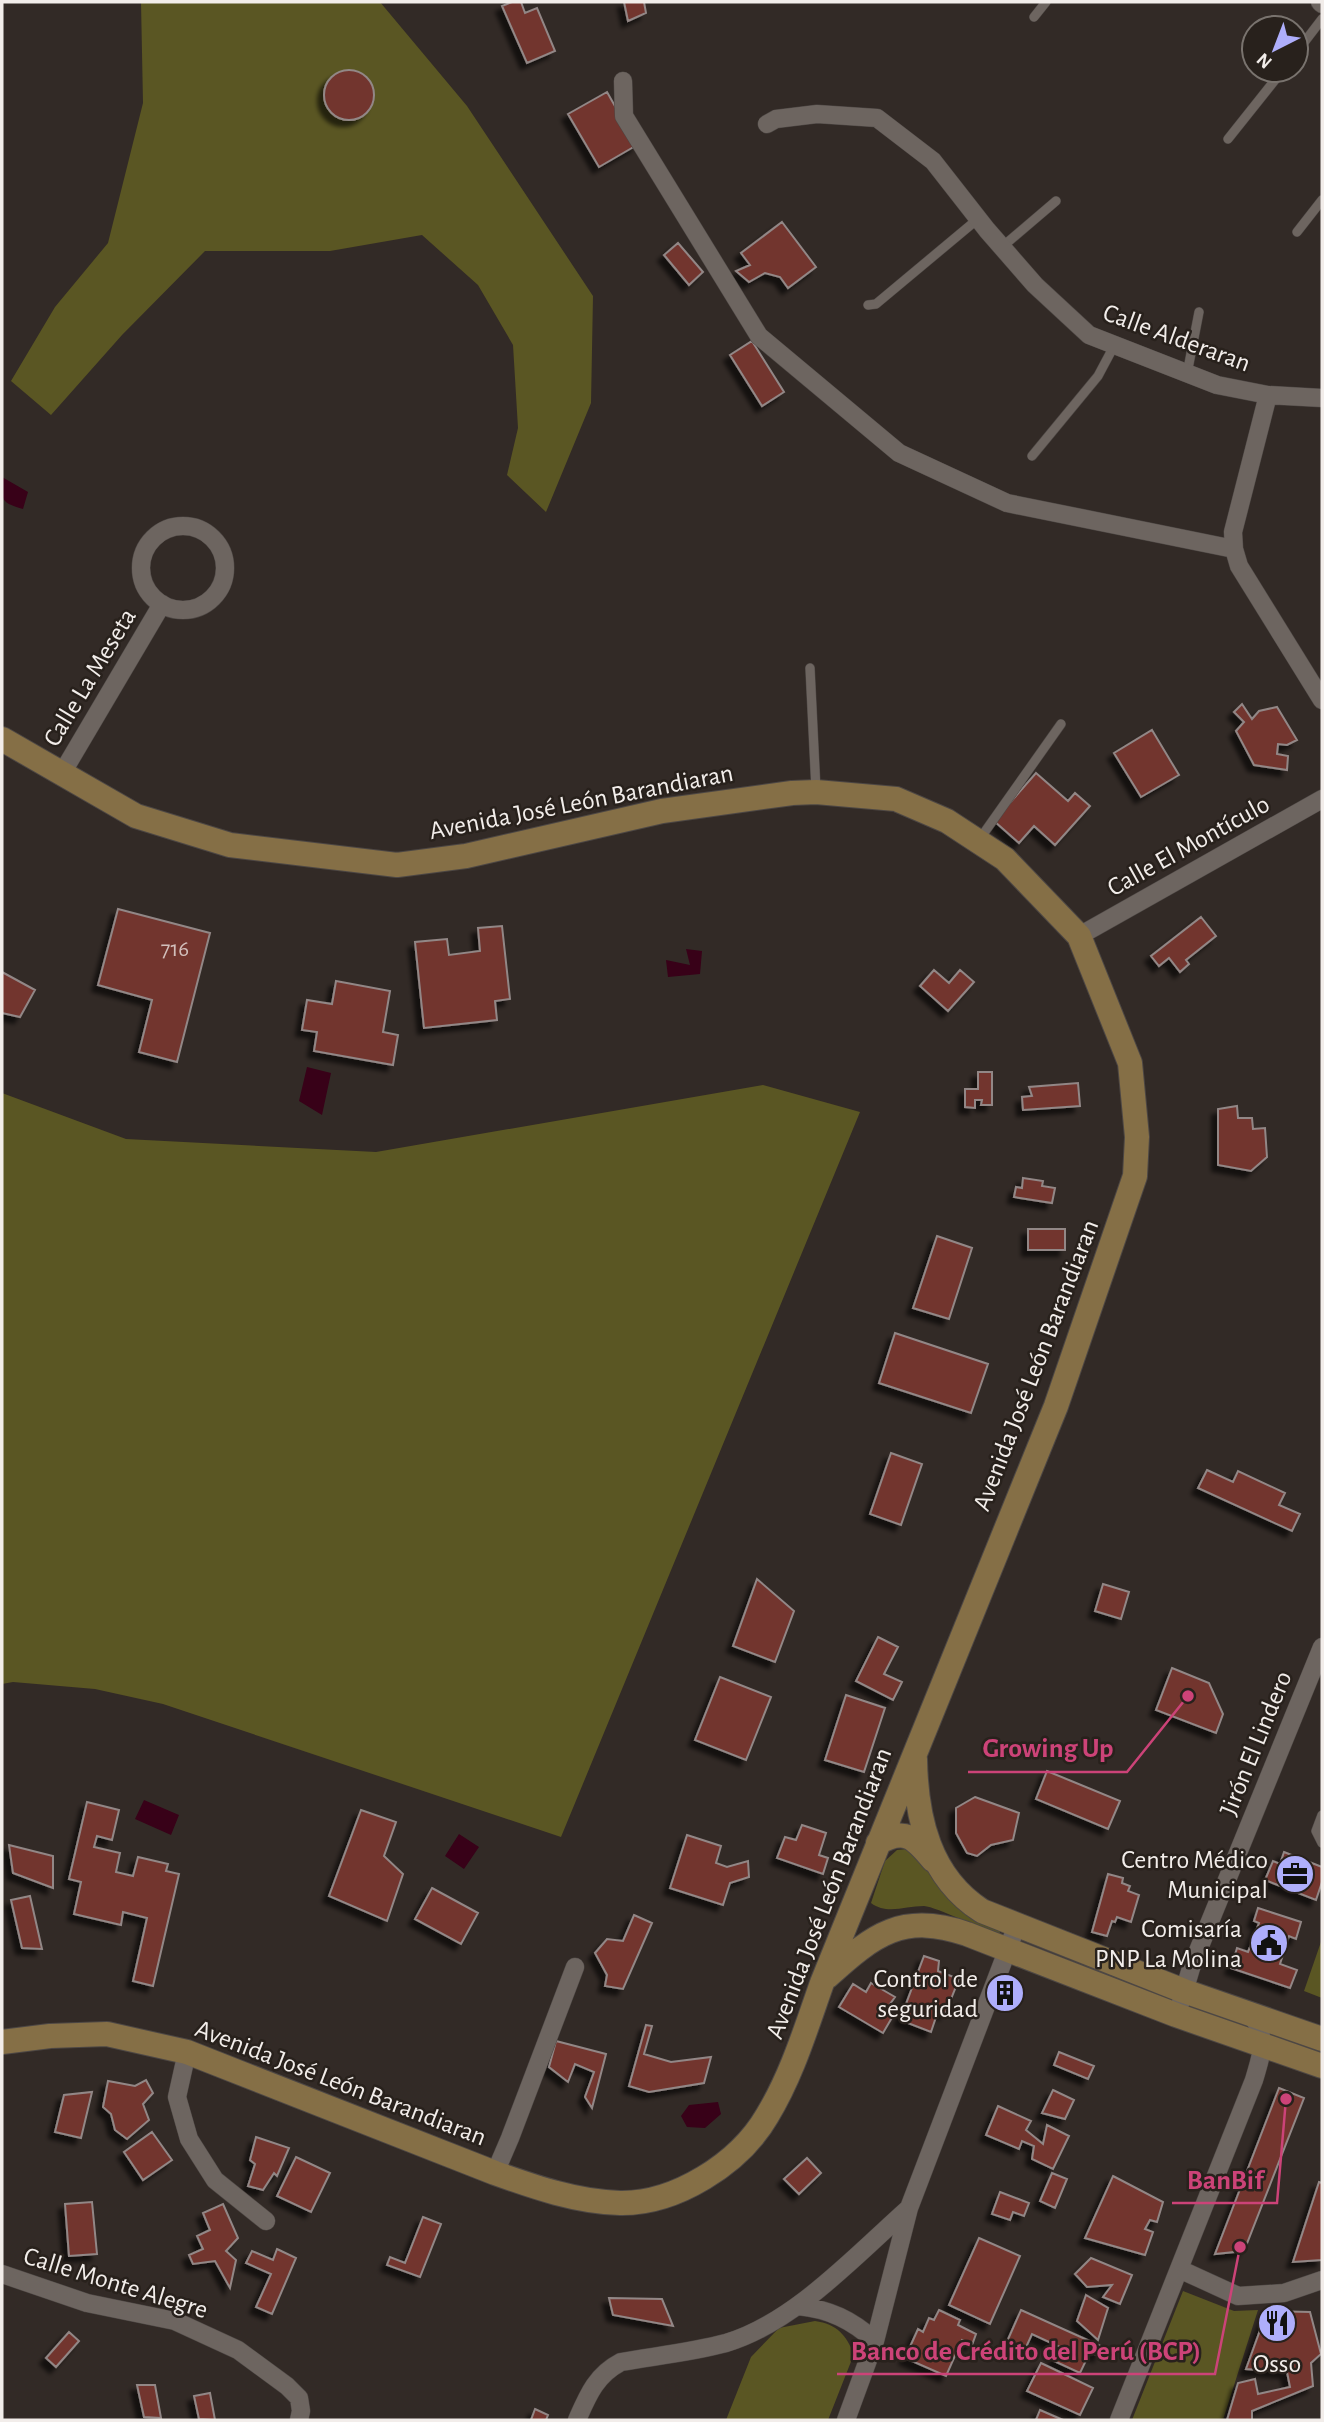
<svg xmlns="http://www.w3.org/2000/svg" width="1324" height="2422" font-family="'Alegreya Sans',sans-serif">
	<defs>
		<filter id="shadow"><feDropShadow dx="-6" dy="6" stdDeviation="2" flood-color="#0009"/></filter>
	</defs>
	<rect width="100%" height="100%" fill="#322a26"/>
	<path fill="#5a5623" d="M141,2H380L467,106L593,296L591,403L546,512L507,475L518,428L513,345L478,285L422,235L330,251H205L122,335L51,415L11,381L55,307L108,243L143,103Z
		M763,1085L860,1112L561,1837L163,1704L95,1689L13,1682L2,1684V1093L126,1139L376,1152Z
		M907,1849L1001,1926L999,1937C984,1930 937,1907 924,1906C905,1906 887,1915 871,1903L885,1861L897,1850Z
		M1322,1939V1998L1304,1991Z
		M1183,2291L1234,2311L1258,2310L1223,2420H1132Z
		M815,2321C837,2324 846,2335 854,2354L828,2420H726L751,2357L779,2328Z"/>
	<path fill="#380118" d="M2,477L28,492L23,509C0,502 2,501 2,477Z
		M686,949L702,951L700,974L668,977L666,960L690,965Z
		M307,1067L331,1073L322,1115L299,1101Z
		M144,1800L179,1815L171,1835L135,1819Z
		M459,1834L479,1847L464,1869L445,1856Z
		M718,2102L721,2114L705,2128L687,2127L681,2116L689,2105Z"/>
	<path fill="#72352f" stroke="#928786" stroke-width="2" filter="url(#shadow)" d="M512,2H521L525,13L537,8L555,51L527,63L502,6Z
		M624,2H644L646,13L628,21Z
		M324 95a25 25 0 1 1 50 0a25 25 0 1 1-50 0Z
		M607,92L637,145L599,167L568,114Z
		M782,222L816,267L788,288L780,277L765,273L749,282L736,271L750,265L741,253Z
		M678,243L703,272L689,285L664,255Z
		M752,341L784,392L762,406L730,355Z
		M1242,704L1252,719L1259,711L1277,707L1297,740L1287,745L1278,744L1277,754L1288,756L1287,770L1254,765L1236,731L1244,722L1234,712Z
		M1152,730L1179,775L1141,797L1114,753Z
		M1036,773L1068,801L1075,793L1090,806L1055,845L1034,826L1019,843L994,821Z
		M118,909L210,933L177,1062L139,1052L152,1000L98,985Z
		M1201,917L1216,936L1186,960L1189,964L1180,972L1169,958L1159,966L1151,956Z
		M502,926L510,999L495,1001L497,1020L424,1028L415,942L447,939L449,955L480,951L478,928Z
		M934,970L949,983L960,970L974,982L948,1011L920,986Z
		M2,972L35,990L20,1017L2,1013Z
		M336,981L390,991L383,1032L398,1035L393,1065L314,1051L317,1032L302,1030L307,1000L332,1004Z
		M978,1072H992V1105H981L982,1100H975V1108L965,1107V1089H978Z
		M1078,1083L1080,1106L1023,1110L1022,1097L1032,1096L1029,1087Z
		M1237,1106L1238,1118H1252L1253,1129L1265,1128L1267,1157L1251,1171L1218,1165V1109Z
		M1023,1178L1043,1181L1042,1186L1055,1188L1052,1203L1014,1197L1016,1187L1022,1188Z
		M1028,1229H1065V1250H1028Z
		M937,1236L972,1248L949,1319L913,1308Z
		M895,1333L988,1364L971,1413L879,1383Z
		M891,1453L922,1464L901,1525L870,1514Z
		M1207,1470L1233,1482L1238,1471L1285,1493L1279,1505L1300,1514L1292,1531L1198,1488Z
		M757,1579L794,1611L775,1662L733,1646Z
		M1103,1584L1129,1592L1121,1619L1095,1611Z
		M878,1637L898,1647L884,1674L902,1682L893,1700L856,1681Z
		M1172,1668L1209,1683L1223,1714L1216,1733L1156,1710Z
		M720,1677L771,1697L746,1760L695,1740Z
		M846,1695L885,1708L864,1772L825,1760Z
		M1047,1771L1120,1801L1108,1829L1036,1799Z
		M975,1797L1019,1813L1013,1840L991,1845L977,1856L967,1853L956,1833V1808Z
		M87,1802L119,1810L112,1840L97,1836L94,1847L120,1853L116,1872L133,1876L138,1857L168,1864L166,1871L179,1874L153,1986L133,1981L147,1918L123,1912L121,1925L74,1914L81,1882L69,1879Z
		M361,1810L396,1822L384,1856L403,1874L387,1921L329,1896Z
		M802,1825L826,1833L819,1855L828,1858L823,1874L777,1858L785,1837L796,1840Z
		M687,1835L721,1846L716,1863L727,1867L748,1861L749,1877L730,1883L723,1905L670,1888Z
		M9,1845L53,1856V1888L13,1873Z
		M1284,1852L1322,1867V1882L1316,1900L1265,1880L1273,1861L1280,1864Z
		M1108,1874L1123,1878L1122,1883L1130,1886L1128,1891L1139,1895L1131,1922L1117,1917L1115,1922L1112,1921L1107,1936L1092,1932Z
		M432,1888L478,1913L461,1944L415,1919Z
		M30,1896L42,1949L22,1948L11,1900Z
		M1258,1908L1301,1922L1296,1939L1289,1936L1280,1964L1297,1970L1290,1988L1231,1968L1237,1948L1248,1952L1259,1923L1254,1921Z
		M634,1915L652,1923L623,1989L605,1986L607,1975L595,1953L607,1939L623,1941Z
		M924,1956L939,1961L938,1971L959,1979L945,2014L938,2011L931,2032L900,2020Z
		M871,1983L895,1997L890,2004L897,2009L883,2033L839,2007L853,1984L866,1992Z
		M646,2025L652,2026L644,2054L671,2062L711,2057L704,2083L649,2092L629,2086Z
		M556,2041L606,2054L592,2108L585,2097L594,2072L575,2064L568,2082L549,2067Z
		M1059,2052L1094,2066L1088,2079L1054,2065Z
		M146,2080L153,2093L143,2104L149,2120L127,2139L115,2130L111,2114L103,2107L108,2081L135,2086Z
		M1279,2088L1304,2098L1244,2251L1215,2254Z
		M1053,2090L1074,2100L1065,2119L1042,2113Z
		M92,2092L81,2138L55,2132L64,2095Z
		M998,2106L1031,2121L1026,2130L1043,2144L1047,2125L1069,2136L1053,2169L1032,2159L1034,2146L1022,2141L1019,2149L986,2135Z
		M152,2132L172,2160L143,2180L124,2152Z
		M256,2137L289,2148L277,2176L274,2173L263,2190L248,2186L255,2164L250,2160Z
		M296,2157L330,2173L311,2212L277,2196Z
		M807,2158L821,2173L799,2194L784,2179Z
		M1052,2173L1067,2179L1055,2208L1040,2201Z
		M1113,2176L1163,2202L1157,2222L1150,2220L1145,2229L1153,2232L1145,2255L1085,2238Z
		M1319,2182L1322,2183V2260L1293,2262Z
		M1000,2192L1029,2203L1024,2216L1013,2212L1010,2220L992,2214Z
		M92,2202L97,2254L69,2256L65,2204Z
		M223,2204L238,2238L226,2251L236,2260L230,2288L215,2261L193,2264L189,2255L203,2249L197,2236L210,2230L203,2213Z
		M423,2217L441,2224L420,2277L387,2265L390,2257L405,2263Z
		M979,2238L1020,2256L990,2324L949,2305Z
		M277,2249L296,2258L272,2314L256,2307L271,2274L246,2263L252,2251L273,2260Z
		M1091,2258L1132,2275L1120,2304L1103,2297L1112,2285L1087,2287L1075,2274Z
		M1086,2295L1108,2308L1098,2340L1077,2321Z
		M609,2298L662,2299L673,2326L613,2315Z
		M939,2310L960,2320L958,2325L976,2334L972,2345L962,2340L946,2376L905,2358L918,2329L923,2332L929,2318L934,2320Z
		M1021,2310L1103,2347L1099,2356L1090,2352L1080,2373L1054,2361L1060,2347L1032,2334L1023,2354L1005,2346Z
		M1267,2311L1310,2312L1321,2354L1311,2363L1313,2386L1252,2411V2420H1227L1238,2383L1255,2379L1258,2394L1290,2387L1287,2372L1246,2369Z
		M69,2332L79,2341L56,2367L46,2358Z
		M1041,2363L1093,2388L1080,2415L1027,2391Z
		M137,2385H155L161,2418L144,2417Z
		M210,2393L215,2420L199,2419L194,2396Z
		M535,2409L548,2415L546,2420H531Z
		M1040,2410L1063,2420H1036Z"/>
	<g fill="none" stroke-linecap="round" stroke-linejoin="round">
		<defs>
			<path id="lane" d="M1034,17L1046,2
				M1296,53L1322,19
				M1228,139L1283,70
				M1297,232L1322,200
				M1002,247L1056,201
				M868,305L876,304L979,218
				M1187,374L1199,312
				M1032,456L1098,376L1114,346
				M810,668L816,790
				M979,840L1061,724
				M1322,1815L1316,1831L1322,1843"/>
			<path id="street" d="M1320,2L1322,4
				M623,81L624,116L759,336L899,453L1007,503L1234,549
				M767,124L776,119L817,114L877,118L933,161L987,230L1035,285L1089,335L1217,385L1268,395L1322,398
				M1268,395L1233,532L1234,549L1239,566L1322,700
				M141 568a42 42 0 1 1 84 0a42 42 0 1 1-84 0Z
				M61,775L162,604
				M1079,936L1322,799
				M1181,2002L1191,1968L1322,1647
				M187,2052L177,2097L189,2139L215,2180L266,2221
				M495,2173L510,2138L575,1967
				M1179,2269L1238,2296L1284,2293L1322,2280
				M2,2274L87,2303L175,2321L238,2350L287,2386L299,2398L301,2411L299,2420
				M798,2306C829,2309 852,2320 875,2341
				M577,2420C588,2395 596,2375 621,2362C655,2356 692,2352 726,2343C794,2323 856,2255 909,2208
				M846,2420L875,2341L909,2208L1017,1925
				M1119,2420L1254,2080C1262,2052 1268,2041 1252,2015"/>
			<path id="secondary" d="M2,739L136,816L230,845L397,865L466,856L662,811L792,793L816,792L896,799L947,821L1005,859L1079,936L1130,1063L1137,1137L1135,1176L1056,1406L822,1983C806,2028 792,2075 767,2116C739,2164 675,2204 620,2203C577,2202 534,2187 495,2173L187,2052L107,2034L50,2036L2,2042
				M915,1759C916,1818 929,1877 982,1911L1184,1991L1322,2039
				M878,1843C905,1827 915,1838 933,1860
				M827,1977C874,1934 903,1912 967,1934L1176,2015L1322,2066"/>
		</defs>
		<use href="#lane" stroke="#4d4744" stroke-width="10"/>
		<use href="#street" stroke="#4d4744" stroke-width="19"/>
		<use href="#secondary" stroke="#4d4744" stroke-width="26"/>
		<use href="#lane" stroke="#6d6560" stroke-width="9"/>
		<use href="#street" stroke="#6d6560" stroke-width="18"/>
		<use href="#secondary" stroke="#856f46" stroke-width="24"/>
	</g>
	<defs>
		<symbol id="office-disc" viewBox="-11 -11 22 22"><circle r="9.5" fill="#aeaefb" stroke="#28211c"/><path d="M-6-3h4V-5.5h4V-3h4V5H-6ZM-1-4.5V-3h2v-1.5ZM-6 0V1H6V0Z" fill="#111"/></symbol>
		<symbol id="civic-disc" viewBox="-11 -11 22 22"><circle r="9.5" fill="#aeaefb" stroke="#28211c"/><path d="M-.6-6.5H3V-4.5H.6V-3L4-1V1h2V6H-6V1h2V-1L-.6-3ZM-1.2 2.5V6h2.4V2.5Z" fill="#111"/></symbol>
		<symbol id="building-disc" viewBox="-11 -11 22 22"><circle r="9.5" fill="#aeaefb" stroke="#28211c"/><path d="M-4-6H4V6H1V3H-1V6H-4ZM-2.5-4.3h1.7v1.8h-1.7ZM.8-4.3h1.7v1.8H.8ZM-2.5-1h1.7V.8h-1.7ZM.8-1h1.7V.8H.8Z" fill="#111"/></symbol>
		<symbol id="restaurant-disc" viewBox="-11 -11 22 22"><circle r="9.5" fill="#aeaefb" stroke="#28211c"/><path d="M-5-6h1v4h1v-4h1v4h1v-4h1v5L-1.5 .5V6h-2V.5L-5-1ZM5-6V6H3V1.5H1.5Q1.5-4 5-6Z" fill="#111"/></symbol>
	</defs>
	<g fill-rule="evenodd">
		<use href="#office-disc" x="1273" y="1852" width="44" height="44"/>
		<use href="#civic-disc" x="1247" y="1921" width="44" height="44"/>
		<use href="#building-disc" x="983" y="1971" width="44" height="44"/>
		<use href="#restaurant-disc" x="1255" y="2301" width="44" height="44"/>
	</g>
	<g text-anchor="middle" stroke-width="5" stroke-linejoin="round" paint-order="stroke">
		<g font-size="23" fill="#d2bfbb">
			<text x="175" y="956">716</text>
		</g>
		<g font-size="26" fill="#f2edea" stroke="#28211c">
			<text transform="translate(1177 337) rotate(20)" y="9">Calle Alderaran</text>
			<text transform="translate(89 677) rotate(-59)" y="9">Calle La Meseta</text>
			<text transform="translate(581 801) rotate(-11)" y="9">Avenida José León Barandiaran</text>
			<text transform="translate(1188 845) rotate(-29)" y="9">Calle El Montículo</text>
			<text transform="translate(1035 1365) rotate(-69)" y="9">Avenida José León Barandiaran</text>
			<text transform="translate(1255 1743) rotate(-68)" y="9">Jirón El Lindero</text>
			<text transform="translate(828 1893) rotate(-69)" y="9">Avenida José León Barandiaran</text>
			<text transform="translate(341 2082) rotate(21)" y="9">Avenida José León Barandiaran</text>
			<text transform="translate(116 2282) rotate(17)" y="9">Calle Monte Alegre</text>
		</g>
		<g font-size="26" fill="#f2edea" stroke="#28211c" text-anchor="end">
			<text x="1268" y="1868">Centro Médico<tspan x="1268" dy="30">Municipal</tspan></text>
			<text x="1242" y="1937">Comisaría<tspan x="1242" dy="30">PNP La Molina</tspan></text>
			<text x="978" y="1987">Control de<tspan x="978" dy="30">seguridad</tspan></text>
			<text x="1277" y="2372" text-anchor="middle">Osso</text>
		</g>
	</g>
	<path fill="none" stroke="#cc4378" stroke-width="2.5" d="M1188 1696L1127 1772H968M1286 2099L1277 2203H1172M1240 2247L1215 2374H837"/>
	<g fill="#cc4378" stroke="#28211c" stroke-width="2.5">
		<circle cx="1188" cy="1696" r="7"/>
		<circle cx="1286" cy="2099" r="7"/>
		<circle cx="1240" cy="2247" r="7"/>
	</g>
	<g font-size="28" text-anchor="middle" font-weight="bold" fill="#cc4378" stroke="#28211c" stroke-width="5" stroke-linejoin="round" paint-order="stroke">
		<text x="1048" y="1757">Growing Up</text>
		<text x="1225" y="2189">BanBif</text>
		<text x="1026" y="2360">Banco de Crédito del Perú (BCP)</text>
	</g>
	<rect width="1324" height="2422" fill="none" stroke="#f2edea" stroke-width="7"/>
	<g transform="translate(1275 49) rotate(222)"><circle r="33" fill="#28211c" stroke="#79736e" stroke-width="2"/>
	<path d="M0-5L12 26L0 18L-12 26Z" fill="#aeaefb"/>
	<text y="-10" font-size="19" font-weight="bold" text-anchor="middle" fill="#f2edea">N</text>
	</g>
</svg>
